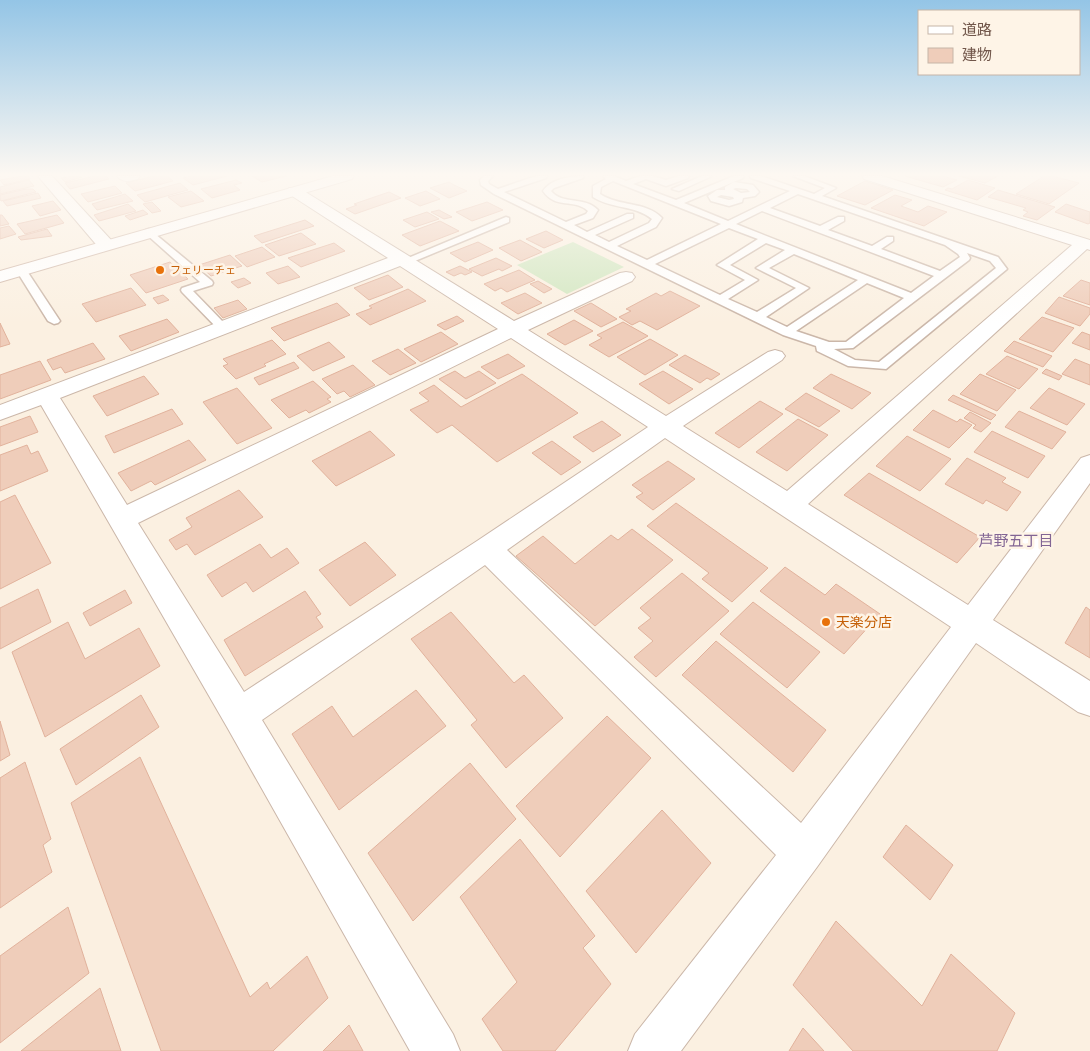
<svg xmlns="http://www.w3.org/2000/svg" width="1090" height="1051" font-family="Roboto,'Noto Sans JP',sans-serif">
	<rect width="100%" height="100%" fill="#fbf0e1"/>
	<path fill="#d2e7c1" d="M573,242L624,267L567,294L517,265Z"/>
	<path fill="#efcdba" stroke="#e1b29c" d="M22,176H28L30,179L4,185L0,180Z
		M73,176L82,177L65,182L61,178Z
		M95,176H106L109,179L70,189L65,183Z
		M154,176H167L173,181L135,191L126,183Z
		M191,176H227L193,185L183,178Z
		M252,176H286L262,182Z
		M905,176H943L957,180L943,187Z
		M959,176H998L985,183Z
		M1044,176H1052L1079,183L1049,204L1016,194Z
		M29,180L34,186L0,194V187Z
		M236,180L242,183L234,185L240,190L212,198L201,189Z
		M968,180L995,188L977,200L945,190L948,188L952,189Z
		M865,181L893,190L865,205L837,196Z
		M449,182L454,185L467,191L449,198L430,188Z
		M180,183L188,190L145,202L137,195Z
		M115,186L122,193L88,202L81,194Z
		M26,189H33L36,192L1,201L0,199V195Z
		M998,190L1055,207L1037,220L1023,216L1028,212L1023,210L1026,208L988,197Z
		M191,191L204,201L181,207L168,197Z
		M426,191L440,199L420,206L405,198Z
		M389,192L401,198L355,214L346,209L357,205L354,204Z
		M38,193L41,198L7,206L3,201Z
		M125,194L133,201L97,210L92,204Z
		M895,195L912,200L901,206L918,212L928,206L947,212L924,226L871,208Z
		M53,201L61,210L40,216L32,206Z
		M152,202L161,211L152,213L143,204Z
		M487,202L503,210L472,221L456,212Z
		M128,204L136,211L99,221L94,215Z
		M1066,204L1090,212V223L1088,224L1055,212Z
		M143,210L148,214L130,220L125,216Z
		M439,210L452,217L444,219L431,212Z
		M427,212L439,219L415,227L403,220Z
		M0,215H2L9,224L0,226Z
		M57,215L64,223L25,234L17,224Z
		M305,220L314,226L262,243L254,236Z
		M440,221L459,231L420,246L402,235Z
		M9,226L16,234L0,239V228Z
		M47,229L52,236L21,240L18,237Z
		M546,231L563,240L544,248L526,239Z
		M301,233L316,244L279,256L265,245Z
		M520,240L542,252L521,261L499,248Z
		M478,242L493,250L465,262L450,253Z
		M334,243L345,251L301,267L288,258Z
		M262,247L275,257L247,267L235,256Z
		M230,255L242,266L211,276L199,265Z
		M496,258L512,266L502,271L499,269L482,276L469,269Z
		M170,262L188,279L146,293L130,275Z
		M288,266L300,277L278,284L266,273Z
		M460,266L472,272L465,275L461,273L454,276L446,272Z
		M519,270L535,280L507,292L501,288L495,291L484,284Z
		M388,275L403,287L369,300L354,288Z
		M244,278L251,283L238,288L231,282Z
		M1081,280L1090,283V305L1063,296Z
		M538,281L552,289L544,293L530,284Z
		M131,288L146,305L96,322L82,304Z
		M408,289L426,301L370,325L356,314L372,308L369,306Z
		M670,291L700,306L657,330L640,321L632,325L619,317L631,311L626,309L656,293L661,296Z
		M525,293L542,303L518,314L501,303Z
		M163,295L169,300L158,304L153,298Z
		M1059,297L1090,308V314L1080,326L1045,313Z
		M238,300L247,309L223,318L214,308Z
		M337,303L350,315L284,341L271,328Z
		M591,303L617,319L601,327L574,311Z
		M457,316L464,321L445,330L437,325Z
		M1042,317L1074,328L1053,352L1019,339Z
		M167,319L179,332L131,351L119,336Z
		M574,320L593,331L565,345L547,334Z
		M623,322L648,336L609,357L589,345L602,338L597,335Z
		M0,323L10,344L0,347Z
		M441,332L458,344L421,362L404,349Z
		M1082,332L1090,335V350L1072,343Z
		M650,339L678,355L645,375L617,357Z
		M272,340L286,354L264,364L266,366L236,379L223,366L228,364L223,359Z
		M1014,341L1052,356L1043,367L1004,351Z
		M329,342L345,357L313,371L297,356Z
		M93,343L105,359L65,373L61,367L53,370L47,360Z
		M398,349L416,363L390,375L372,361Z
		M508,354L525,366L498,379L481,367Z
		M685,355L720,374L711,380L707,378L700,383L669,365Z
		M1007,356L1038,369L1019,389L986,374Z
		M1075,359L1090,365V385L1062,374Z
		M40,361L51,380L0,399V375Z
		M294,362L299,368L259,385L254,378Z
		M353,365L375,385L350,397L344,391L337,394L322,379Z
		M1046,369L1062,376L1059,380L1042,373Z
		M455,371L465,378L479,371L496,383L466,399L439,379Z
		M663,371L693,389L669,404L639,384Z
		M522,374L578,413L497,462L452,425L437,433L410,410L429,401L419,393L434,385L461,407Z
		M831,374L871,393L852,409L813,388Z
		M980,374L1016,390L997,411L960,394Z
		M144,376L159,394L107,416L93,396Z
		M313,381L331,397L327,399L331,402L309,413L306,410L289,418L271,400Z
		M237,388L272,428L237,444L203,402Z
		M1049,388L1085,404L1067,425L1030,408Z
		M806,393L840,411L819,427L785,409Z
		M953,395L996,415L991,420L948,400Z
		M760,401L783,414L739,448L715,433Z
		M172,409L183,424L114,453L105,436Z
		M933,410L957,422L960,419L972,425L949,448L913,430Z
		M1019,411L1066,432L1052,449L1005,427Z
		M970,412L991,423L981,432L973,428L976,425L964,418Z
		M30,416L38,432L0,446V427Z
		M798,419L828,435L787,471L756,452Z
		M602,421L621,435L593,452L573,437Z
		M370,431L395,455L336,486L312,461Z
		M992,431L1045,456L1028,478L974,452Z
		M907,436L951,459L920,491L876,466Z
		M189,440L206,460L155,485L151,481L131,491L118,473Z
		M552,441L581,462L561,475L532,453Z
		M27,445L31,454L38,451L48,471L0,491V455Z
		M967,458L1006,478L1002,482L1021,492L1007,511L986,500L983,504L945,484Z
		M668,461L695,479L653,510L636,497L643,493L632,485Z
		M869,473L980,537L957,563L844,495Z
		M239,490L263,517L195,555L187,544L176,550L169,540L192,527L186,518Z
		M15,495L51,563L0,589V502Z
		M676,503L768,568L732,602L702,579L709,573L647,526Z
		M632,529L673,560L595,626L516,556L543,536L575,564L611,535L618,540Z
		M365,542L396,575L350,606L319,570Z
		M260,544L271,558L287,548L299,563L253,592L246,582L222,597L207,575Z
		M785,567L825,595L836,584L880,614L844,654L760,591Z
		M682,573L729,611L656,677L634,657L653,641L638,628L651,618L640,608Z
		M38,589L51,622L0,649V608Z
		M125,590L132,603L90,626L83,613Z
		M305,591L321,614L316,617L323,627L245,676L224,640Z
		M753,602L820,652L787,688L720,634Z
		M1086,607L1090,610V658L1065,643Z
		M451,612L514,683L524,675L563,718L506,768L471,725L477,720L411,639Z
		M68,622L85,659L139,628L160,666L45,737L12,652Z
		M716,641L826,730L793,772L682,675Z
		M416,690L446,726L339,810L292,734L332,706L353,737Z
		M141,695L159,727L76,785L60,749Z
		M607,716L651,758L560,857L516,806Z
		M0,721L10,755L0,761Z
		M140,757L250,997L267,982L270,989L307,956L328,998L273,1051H161L71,803Z
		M25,762L51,839L43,845L52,872L0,908V778Z
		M470,763L516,819L413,921L368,853Z
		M662,810L711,863L636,953L586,891Z
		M906,825L953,865L930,900L883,857Z
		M520,839L595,936L583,948L611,984L555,1051H503L482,1019L517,982L460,897Z
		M68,907L89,973L0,1043V956Z
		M836,921L922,1006L951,954L1015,1013L997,1051H853L793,985Z
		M100,988L121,1051H21Z
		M349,1025L363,1051H323Z
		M803,1028L824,1051H789Z"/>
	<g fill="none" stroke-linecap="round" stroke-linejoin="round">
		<defs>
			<path id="lane" d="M484,176H493L488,181L489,184L498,189L536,176H547L546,178L504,192L566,222L586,214L588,211C574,198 556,210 543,191C551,179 570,176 584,176L583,178L554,188L551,191C562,205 585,196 598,210L593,218L574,225L587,232L627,214H633V218L595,235L609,242L649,223L652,219C635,205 611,209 593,197V186L606,179L603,176H614L626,181L640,176H653L666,180L679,176H689L688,178L666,186L646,179L633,184L676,200L734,176H744L743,178L684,203L728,221L790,191L751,178L750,176H761L814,194L825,188L793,176H804L836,188L822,196L998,257L1007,269L886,369L848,366L817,351L816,346L783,335L494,194L481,185L480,180ZM613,181L721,224L647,260L617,246L656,227L662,218C646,201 619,207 600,194L601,187ZM798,194L945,245L958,254L960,257L940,271L881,249L893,241V237H887L872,246L828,230L844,221V217H838L820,226L770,208ZM762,211L934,276L911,293L736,224ZM729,228L758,239L717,265L745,280L720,295L655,264ZM766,243L785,250L756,268L796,288L757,312L728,299L758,280L730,265ZM967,253L990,261L996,268L879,362L855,360L834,349L853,348L969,260L970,258ZM794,254L858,280L787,327L766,317L809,288L769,268ZM867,283L904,298L846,342H829L796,331Z
				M702,176H712L679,191L672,189Z
				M734,182L753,185L759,192L755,196L743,198L742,202L729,206L711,201L708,196L717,190H725V187ZM736,188L747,189L750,192L741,193L733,189ZM721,195L733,197L734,199L729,200L717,197Z
				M506,217L509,218V222L410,263H402L401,261Z
				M149,229L212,281L213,283L212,285L193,291L226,325L228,327L226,329H218L182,292L181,290L182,288L200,282L146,234V230Z
				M21,267L25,268L60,321L58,323L54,324L48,321L16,270Z"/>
			<path id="street" d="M38,176H52L112,241L114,245L112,249H100Z
				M117,176H140L138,179C130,181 122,183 117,176Z
				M862,176H882L1090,240V250L1087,249L808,504L968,605L1081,458L1090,455V483L993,620L1090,681V716L1078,712L976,643L817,867L681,1051H628L635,1034L776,855L485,565L262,720L453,1034L460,1051H410L227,727L41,405L0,420V405L388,258L289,194L287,191L289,188H299L514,321L620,273L626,272L632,273L635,277L632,281L528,330L666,416L768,352L775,350L782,352L785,356L782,360L683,426L787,491L1072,245L864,179ZM400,266L498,329L127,505L60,398ZM511,338L648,427L477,541L244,692L138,523ZM665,438L951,627L801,823L507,550Z"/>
			<path id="secondary" d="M333,176H354L352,179L0,282V271Z"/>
		</defs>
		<use href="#lane" stroke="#cbb7a9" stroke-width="3"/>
		<use href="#street" stroke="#cbb7a9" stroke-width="2"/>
		<use href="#secondary" stroke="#d0b8a9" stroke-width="2"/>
		<use href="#lane" fill="#fff" fill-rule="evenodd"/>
		<use href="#street" fill="#fff" fill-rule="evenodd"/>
		<use href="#secondary" fill="#fff" fill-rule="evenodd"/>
	</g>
	<linearGradient id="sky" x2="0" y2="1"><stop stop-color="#94c5e6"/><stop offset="0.54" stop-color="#fdf8f2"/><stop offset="1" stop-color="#fdf8f2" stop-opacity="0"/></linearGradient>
	<rect width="1090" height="323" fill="url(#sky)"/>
	<g fill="#e8710a" stroke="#fef4e7" stroke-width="2">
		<circle cx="160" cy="270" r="5"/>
		<circle cx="826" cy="622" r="5"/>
	</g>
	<g text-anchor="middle" stroke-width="5" stroke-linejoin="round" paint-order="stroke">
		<g font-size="11" fill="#c56008" stroke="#fef4e7" text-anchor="start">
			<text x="170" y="274">フェリーチェ</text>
		</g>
		<g font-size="14" fill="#c56008" stroke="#fef4e7" text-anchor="start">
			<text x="836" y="627">天楽分店</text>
		</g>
		<g font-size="15" fill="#826594" stroke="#fef4e7">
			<text x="1016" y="546">芦野五丁目</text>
		</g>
	</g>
	<rect x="918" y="10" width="162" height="65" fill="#fef4e7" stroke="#c6b5a8"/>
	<rect x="928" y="26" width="25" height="8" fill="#ffffff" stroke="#c6b5a8"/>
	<text x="962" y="35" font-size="15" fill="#71564a">道路</text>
	<rect x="928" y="48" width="25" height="15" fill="#efcdba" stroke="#c6b5a8"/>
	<text x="962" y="60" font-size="15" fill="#71564a">建物</text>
</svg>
